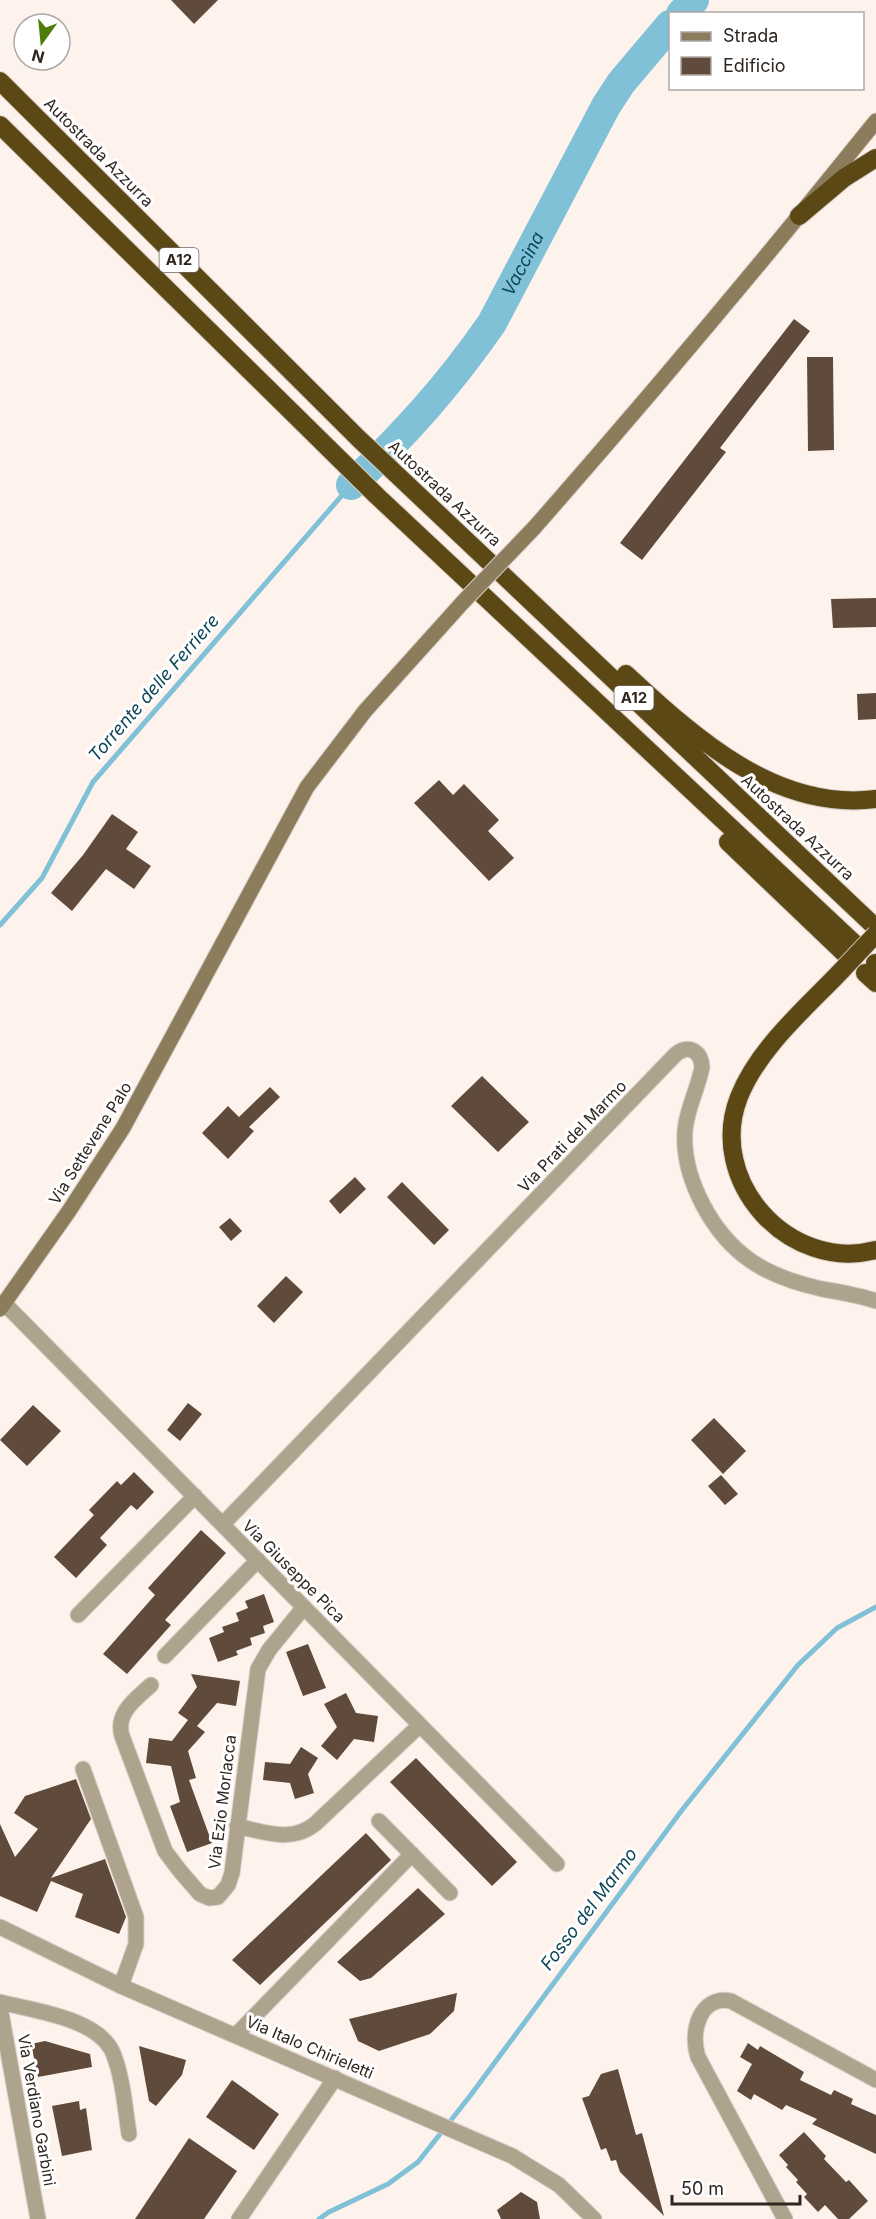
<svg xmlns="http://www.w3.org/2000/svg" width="876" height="2219" font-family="Inter,sans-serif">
	<rect width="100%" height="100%" fill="#fdf3ec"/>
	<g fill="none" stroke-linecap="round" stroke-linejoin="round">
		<path stroke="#81c1d8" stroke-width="5" d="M0,925L42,878L93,782L351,485
			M319,2219L329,2212L388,2184L418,2162L470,2096L682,1810L798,1665L837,1628L876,1607"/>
		<g stroke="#81c1d8" stroke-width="30">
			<path d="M681,14L694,0"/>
			<path id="s1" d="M351,485C406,433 449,385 492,323L606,106L621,83L670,25"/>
		</g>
	</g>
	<path fill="#5f4a3c" d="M171,0H218L194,24Z
		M794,319L810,331L720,448L726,452L642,560L620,543Z
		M807,357H833L834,450L808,451Z
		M876,598V627L833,628L831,599Z
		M876,693V719L858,720L857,694Z
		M439,780L453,795L464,784L499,820L488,831L514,858L489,881L414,803Z
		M112,814L138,832L126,849L151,866L134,889L106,869L72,911L51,893L83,855Z
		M482,1076L529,1122L498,1152L451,1106Z
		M270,1087L280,1097L249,1127L254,1131L228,1159L202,1133L228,1106L239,1117Z
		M355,1177L366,1189L340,1214L329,1201Z
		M402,1182L449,1230L434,1245L387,1197Z
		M230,1218L242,1231L231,1241L219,1227Z
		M286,1276L303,1292L274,1323L257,1306Z
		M188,1403L202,1414L180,1441L167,1430Z
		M33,1405L61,1431L27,1466L0,1440Z
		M714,1418L746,1451L723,1474L691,1440Z
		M134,1472L154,1492L137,1510L131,1505L100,1538L107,1545L76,1578L54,1557L94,1515L89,1510L117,1481L121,1485Z
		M721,1475L738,1494L725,1505L708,1486Z
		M201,1530L226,1553L165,1620L171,1625L127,1674L103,1654L155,1595L148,1588Z
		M264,1594L274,1622L263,1626L265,1633L250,1638L252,1645L236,1651L238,1655L218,1662L209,1638L224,1632L222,1627L239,1621L236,1613L248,1608L245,1601Z
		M308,1644L326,1688L303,1696L286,1652Z
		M191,1674L240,1681L236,1706L217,1703L197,1726L205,1732L188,1751L196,1778L189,1780L212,1843L187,1852L170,1806L180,1802L171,1766L146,1763L149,1738L172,1741L188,1720L178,1713L197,1687Z
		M346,1693L356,1713L378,1716L374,1742L354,1739L337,1760L321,1746L337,1727L324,1704Z
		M301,1747L318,1758L308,1774L314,1793L295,1799L290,1783L263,1780L265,1762L290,1764Z
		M416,1758L517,1862L492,1886L390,1782Z
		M76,1779L91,1819L51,1878L105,1859L126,1917L119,1934L75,1917L83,1894L51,1881L37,1912L0,1896V1824L15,1857L38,1829L14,1813L25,1796Z
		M366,1833L391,1860L260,1985L232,1960Z
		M418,1888L445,1914L371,1978L360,1981L337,1962Z
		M457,1993L454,2011L430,2034L379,2051L358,2041L349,2019Z
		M45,2041L90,2054L92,2067L38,2077L31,2044Z
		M748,2043L758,2050L760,2046L804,2072L800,2080L831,2095L834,2090L853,2099L851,2104L876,2115V2154L812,2124L817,2119L786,2105L782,2110L754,2094L751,2100L737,2091L752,2064L740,2057Z
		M139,2046L186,2060L182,2075L156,2106L149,2101Z
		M618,2069L636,2135L642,2133L664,2216L620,2172L616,2160L611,2161L606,2148L601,2150L582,2098L589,2096L601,2074Z
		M232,2080L279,2114L254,2150L206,2117Z
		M79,2101L80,2110L86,2108L92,2150L62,2156L52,2106Z
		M804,2132L826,2156L824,2159L846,2182L849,2180L868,2201L849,2219H838L825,2205L818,2212L804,2197L807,2194L796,2182L798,2180L786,2167L788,2165L779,2155Z
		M189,2138L237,2171L204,2219H135Z
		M521,2192L537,2202L540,2219H501L497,2210Z"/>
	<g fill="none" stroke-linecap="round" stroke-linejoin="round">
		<defs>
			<path id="minor" d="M4,1303L557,1864
				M223,1524L675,1055C688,1043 701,1051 702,1067C698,1089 687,1108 685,1130C683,1156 691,1182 703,1205C730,1256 767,1277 822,1289C840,1292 858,1295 876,1301
				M78,1615L195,1496
				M165,1656L258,1560
				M151,1685C136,1699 115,1713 122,1736L165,1851L180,1871L200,1894L209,1898L218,1897L228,1885L232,1873L258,1669L269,1650L304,1607
				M83,1769L136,1917V1944L121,1986
				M379,1821L450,1893
				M237,1826C263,1832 292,1843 315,1824L420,1725
				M0,2002C34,2011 98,2018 113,2053C123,2078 125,2108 129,2134
				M0,2007L38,2219
				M236,2035L412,1854
				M239,2219L335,2078
				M785,2219L698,2057C690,2033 699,1995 731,2001L876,2080"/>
			<path id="tertiary" d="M0,1927L121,1986L512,2156L559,2185L594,2219"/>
			<path id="secondary" d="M534,528C651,395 765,259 876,121
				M0,1309L69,1211L123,1128L307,787L365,711L463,602"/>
			<path id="motorway" d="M0,81L358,438L872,924
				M0,125L377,496L854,943
				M799,216L844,178L876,158
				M626,674C694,737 776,812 876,799
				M728,842L844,953
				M875,963L876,964
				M842,970C806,1008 759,1047 739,1097C706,1181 789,1273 876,1250
				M865,973L876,983"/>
		</defs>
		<use href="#minor" stroke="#d8cec7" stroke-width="17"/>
		<use href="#tertiary" stroke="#d8cec7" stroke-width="17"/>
		<use href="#secondary" stroke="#d8cec7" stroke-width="17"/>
		<use href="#motorway" stroke="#d8cec7" stroke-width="20"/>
		<use href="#minor" stroke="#aea48e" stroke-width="15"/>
		<use href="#tertiary" stroke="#aea48e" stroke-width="15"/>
		<use href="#secondary" stroke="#8b7c5c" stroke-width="15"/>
		<use href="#motorway" stroke="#5c4814" stroke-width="18"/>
		<defs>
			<path id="secondary-bridge" d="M463,602L534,528"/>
			<path id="motorway-bridge" d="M842,970L876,934"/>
		</defs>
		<use href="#secondary-bridge" stroke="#d8cec7" stroke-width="17" stroke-linecap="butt"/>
		<use href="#motorway-bridge" stroke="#d8cec7" stroke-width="20" stroke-linecap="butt"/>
		<use href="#secondary-bridge" stroke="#8b7c5c" stroke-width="15"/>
		<use href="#motorway-bridge" stroke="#5c4814" stroke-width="18"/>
	</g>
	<g text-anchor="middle" stroke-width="6" stroke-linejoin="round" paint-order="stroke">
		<g fill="#fff" stroke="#6d6763" stroke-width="1.5">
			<rect x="159.5" y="248" width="39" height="24" rx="4.5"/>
			<rect x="614.5" y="686" width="39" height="24" rx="4.5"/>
		</g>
		<g font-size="15" font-weight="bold" fill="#2f2620">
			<text x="179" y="265">A12</text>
			<text x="634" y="703">A12</text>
		</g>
		<g font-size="16" fill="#2f2620" stroke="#fff">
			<text transform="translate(99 152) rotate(45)" y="6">Autostrada Azzurra</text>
			<text transform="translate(445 493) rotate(43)" y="6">Autostrada Azzurra</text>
			<text transform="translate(798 827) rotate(43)" y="6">Autostrada Azzurra</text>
			<text transform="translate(572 1136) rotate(-46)" y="6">Via Prati del Marmo</text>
			<text transform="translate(90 1143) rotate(-58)" y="6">Via Settevene Palo</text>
			<text transform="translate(294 1571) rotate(45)" y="6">Via Giuseppe Pica</text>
			<text transform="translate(222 1802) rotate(-83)" y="6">Via Ezio Morlacca</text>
			<text transform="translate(310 2047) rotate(23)" y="6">Via Italo Chirieletti</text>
			<text transform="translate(37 2110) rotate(80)" y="6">Via Verdiano Garbini</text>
		</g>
		<g font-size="18" font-style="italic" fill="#0f4758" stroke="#fff">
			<text dy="6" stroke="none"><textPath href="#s1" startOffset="282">Vaccina</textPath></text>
			<text transform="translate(154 688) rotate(-49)" y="6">Torrente delle Ferriere</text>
			<text transform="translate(589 1909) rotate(-53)" y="6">Fosso del Marmo</text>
		</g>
	</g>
	<rect x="669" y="12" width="195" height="78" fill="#ffffff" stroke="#aca8a6" stroke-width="1.5"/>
	<rect x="681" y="32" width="30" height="9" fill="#8b7c5c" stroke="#aca8a6" stroke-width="1.5"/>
	<text x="723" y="42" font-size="18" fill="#2f2620">Strada</text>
	<rect x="681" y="57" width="30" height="18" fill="#5f4a3c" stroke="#aca8a6" stroke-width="1.5"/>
	<text x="723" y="72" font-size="18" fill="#2f2620">Edificio</text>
	<g transform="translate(42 42) rotate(195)"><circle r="28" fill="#ffffff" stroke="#aca8a6" stroke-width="1.5"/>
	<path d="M0-4.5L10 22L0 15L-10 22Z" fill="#4c7d0a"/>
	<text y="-9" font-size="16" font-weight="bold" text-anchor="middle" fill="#2f2620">N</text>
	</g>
	<path d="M672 2195v9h128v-9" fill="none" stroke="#2f2620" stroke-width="3"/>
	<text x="681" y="2195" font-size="18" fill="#2f2620" stroke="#ffffff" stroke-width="4.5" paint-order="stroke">50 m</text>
</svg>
